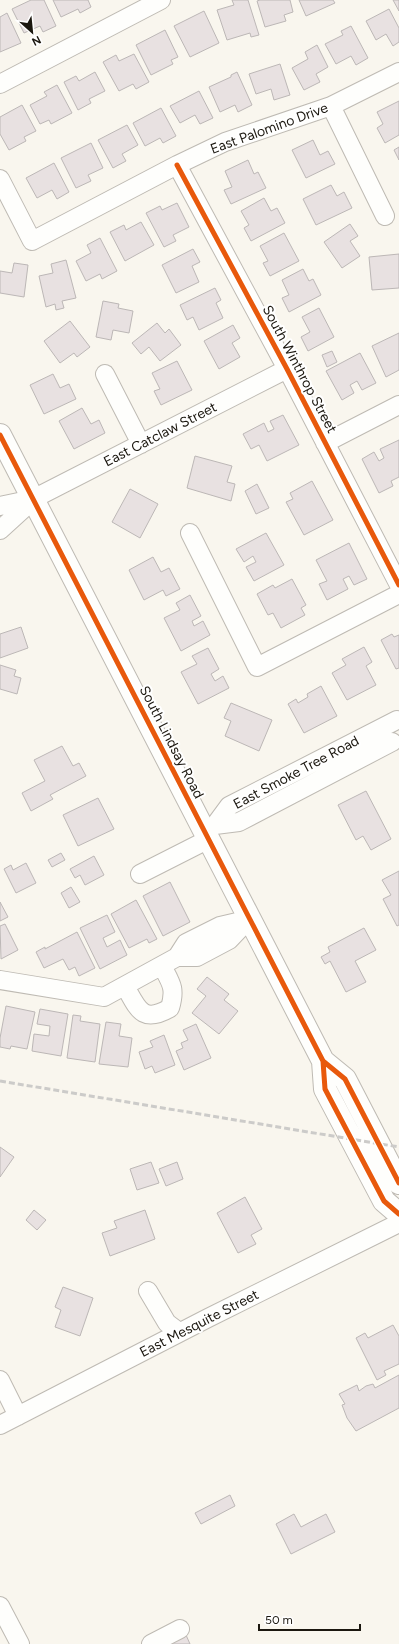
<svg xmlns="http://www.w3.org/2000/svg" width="399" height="1644" font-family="Figtree,sans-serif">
	<rect width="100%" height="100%" fill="#f9f6ee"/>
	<path fill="#e8e1e1" stroke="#bcb7b6" d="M31,0H44L56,26L43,32L40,26L24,33L12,9Z
		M53,0H88L91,7L80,13L78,9L61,17Z
		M232,0H248L259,35L251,37L250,33L227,40L217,10L234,5Z
		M260,0H290L293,12L284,15L286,21L265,27L257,1Z
		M299,0H333L335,3L306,16Z
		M393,0H399V11Z
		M389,9L399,28V42L393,46L386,34L376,40L366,21Z
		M204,11L219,43L190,57L174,26Z
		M7,13L21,43L0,52V17Z
		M351,26L368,58L356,65L351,56L336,64L325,44L343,35L341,31Z
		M165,30L178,57L171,60L173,64L151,75L136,45Z
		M317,45L328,67L316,74L320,82L304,90L292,68L308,59L305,52Z
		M134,54L149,82L136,89L133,84L119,91L103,62L116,55L119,61Z
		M280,64L290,95L274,100L271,89L256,94L249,74Z
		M95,72L105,91L89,99L91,103L78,110L64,82L76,76L79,81Z
		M237,72L252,105L238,112L235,105L220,112L209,87L231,77V75Z
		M57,85L72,113L51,124L49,120L40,124L30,105L47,96L44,92Z
		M199,91L213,118L200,124L195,115L180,123L170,106Z
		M399,101V135L385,143L377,128L383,124L377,112Z
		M22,105L36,131L24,137L26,141L9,150L0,134V117Z
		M161,108L176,136L163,143L160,138L145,146L133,123Z
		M127,125L138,145L122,154L126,161L113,168L98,140Z
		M313,140L320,155L328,151L335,164L306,178L292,150Z
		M91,143L103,168L88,175L91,181L76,188L61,158Z
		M399,147V160L394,150Z
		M248,160L254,174L258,172L266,188L231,204L224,190L232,187L225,171Z
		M54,163L69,192L57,199L52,190L37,198L26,178Z
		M331,185L337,196L344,192L352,208L316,225L303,199Z
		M264,198L271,211L277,208L285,223L251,241L244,228L249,225L241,211Z
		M177,203L189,227L173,235L176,241L164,247L146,213L160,206L162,210Z
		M141,222L154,245L125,261L110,232L124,225L126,230Z
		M350,224L358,236L350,241L360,256L342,268L324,242Z
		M284,233L299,261L270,276L263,263L268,261L260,246Z
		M100,238L117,271L102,279L100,274L86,281L76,261L91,253L87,245Z
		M193,249L200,262L192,266L199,282L176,293L162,265Z
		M399,254V288L372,290L369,257Z
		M66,260L76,298L62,301L64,308L56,310L55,304L46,307L39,276L53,273L51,264Z
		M14,263L28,265L24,297L0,293V271L12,273Z
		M303,269L309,281L313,279L321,295L289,312L282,298L289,295L282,280Z
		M215,288L221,300L216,303L223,318L199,330L193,317L187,320L180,305Z
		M103,301L119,304L118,308L133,311L129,333L113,330L111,340L96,337Z
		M319,308L334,337L308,351L301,337L310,332L302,317Z
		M70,321L90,347L77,357L74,353L60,363L44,341Z
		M157,323L165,333L169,329L181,345L160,361L149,347L141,354L132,343Z
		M233,325L240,338L232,343L240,357L219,369L204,341Z
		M399,333V370L386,377L372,346Z
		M332,351L337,362L327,367L322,355Z
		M360,353L376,383L362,390L357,381L350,385L354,393L342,400L326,371Z
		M177,361L192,390L161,405L154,391L160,389L152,373Z
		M53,374L60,388L69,384L76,399L44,414L30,385Z
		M82,408L91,424L99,420L105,433L74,449L59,421Z
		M283,415L299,445L267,461L259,445L251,449L243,434L264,423L268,432L274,429L270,421Z
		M399,440V477L391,481L393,486L379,493L362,459L374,452L379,461L384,458L380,449Z
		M195,456L232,466L227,482L235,484L231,501L187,488Z
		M312,481L333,520L304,535L286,502L293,499L290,493Z
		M257,484L269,508L256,514L245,491Z
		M130,489L158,504L140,538L112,522Z
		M266,533L284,565L254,581L246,567L256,562L253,556L244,562L236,549Z
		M349,543L367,579L354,585L349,576L343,579L348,589L327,600L319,584L327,581L316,560Z
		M153,557L161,572L169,568L180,589L166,596L163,590L144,600L129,570Z
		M292,579L306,605L301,608L305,615L281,628L273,613L268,615L257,594L273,585L275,588Z
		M190,595L201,616L192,621L194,626L203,621L210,635L181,651L164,618L180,610L176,603Z
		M21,627L28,648L0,658V634Z
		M392,634L394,637L399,635V668L396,669L381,640Z
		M364,647L372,662L366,666L376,685L347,700L332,673L346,665L342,659Z
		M208,648L219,669L211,674L215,681L223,676L229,688L198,704L181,672L197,664L192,656Z
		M0,665L16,670L14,676L21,678L17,694L0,689Z
		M321,686L337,716L304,733L288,704L296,699L298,703L308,697L307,694Z
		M231,703L272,720L259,751L225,736L231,721L224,718Z
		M62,746L73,766L79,763L86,776L50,795L53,799L31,811L22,793L45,781L34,760Z
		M366,791L391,839L371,850L363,836L356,840L338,805Z
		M98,798L114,829L78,846L63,815Z
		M61,853L65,860L52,867L48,860Z
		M94,856L104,875L85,885L80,875L75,878L70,869Z
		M26,863L36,883L16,893L4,869L11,865L13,870Z
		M399,871V925L397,926L383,899L391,895L382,880Z
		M170,882L190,922L163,936L143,896Z
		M71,887L80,902L69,908L61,893Z
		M136,900L157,939L149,943L147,939L129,948L111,914Z
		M0,902L8,917L0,921Z
		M107,915L115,932L103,938L107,947L120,940L127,955L100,969L80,928Z
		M5,924L18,950L1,959L0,926Z
		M364,928L376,950L355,961L366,982L346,992L330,961L325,964L321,957L330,952L328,947Z
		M77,932L95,968L79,976L75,967L69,970L63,959L44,968L36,952L45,947V949Z
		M207,977L229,994L224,1000L238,1011L219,1034L192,1013L206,996L197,989Z
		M6,1006L35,1012L27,1049L11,1046L10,1049L0,1047V1038Z
		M40,1009L68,1014L61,1056L32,1051L34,1034L49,1036L50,1026L37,1024Z
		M73,1015L81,1016L80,1021L100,1024L95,1062L67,1058Z
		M106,1022L121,1024L119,1036L132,1038L128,1067L99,1064Z
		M196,1024L211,1058L184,1070L176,1051L183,1048L181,1043L188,1040L183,1030Z
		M164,1035L175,1065L155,1073L152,1066L145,1069L139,1052L153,1047L150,1041Z
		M0,1147L14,1157L0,1177Z
		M151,1162L159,1183L137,1190L130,1169Z
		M177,1162L183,1179L166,1186L159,1169Z
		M245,1197L262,1229L251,1235L256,1244L238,1253L217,1213Z
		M34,1210L46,1220L37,1230L26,1220Z
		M145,1210L155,1239L110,1256L102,1233L117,1228L114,1221Z
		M63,1287L93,1298L80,1336L55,1327L61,1310L55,1307Z
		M393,1325L399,1336V1364L384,1371L386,1375L377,1380L356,1338L365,1333L368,1338Z
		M399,1375V1408L356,1431L347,1418L342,1405L345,1404L339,1394L357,1385L359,1391L366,1386L373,1384L375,1388Z
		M230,1495L235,1506L201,1524L195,1513Z
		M294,1514L301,1527L326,1514L335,1532L291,1554L276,1524Z
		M186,1635L190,1644H167Z"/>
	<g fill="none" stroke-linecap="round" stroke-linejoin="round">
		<defs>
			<path id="minor" d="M0,84L161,0
				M331,106L385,216
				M177,165L287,369L399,585
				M0,179L32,241L177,165L225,142L331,106L399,72
				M105,374L141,444
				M325,443L399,405
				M0,506L33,499L287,369
				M0,530L33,500
				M190,533L257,667L399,594
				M215,825L229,806L397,720
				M210,828L215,825L239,822L392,742
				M140,874L209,839
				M177,957H197L229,940L249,919
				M0,980L104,997L177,957L186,943L220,926L250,919
				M125,986C138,1009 142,1024 170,1008C176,988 171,983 162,966
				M148,1291L167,1323L179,1332
				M0,1380L18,1416
				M0,1425L208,1318L399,1223
				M0,1606L20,1644
				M151,1644L180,1629"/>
			<path id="major" d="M0,435L323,1061L345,1079L399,1183
				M323,1061L325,1089L384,1201L399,1214"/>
		</defs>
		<use href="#minor" stroke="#bebab3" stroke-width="20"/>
		<use href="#major" stroke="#bebab3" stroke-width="24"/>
		<use href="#minor" stroke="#fefefc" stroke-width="18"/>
		<use href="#major" stroke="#fefefc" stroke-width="22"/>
		<path stroke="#cccbc9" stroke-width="3" stroke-dasharray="6 3" stroke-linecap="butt" d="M0,1081L399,1147"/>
		<defs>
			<path id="cycleway" d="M177,165L287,369L399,585
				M0,435L323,1061L345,1079L399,1183
				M323,1061L325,1089L384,1201L399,1214"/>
		</defs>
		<use href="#cycleway" stroke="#fff" stroke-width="8"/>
		<use href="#cycleway" stroke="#e8590c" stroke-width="5"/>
	</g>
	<g text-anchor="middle" stroke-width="4" stroke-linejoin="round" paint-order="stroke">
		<g font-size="14" fill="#1b170f" stroke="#fff">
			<text transform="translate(269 128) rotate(-20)" y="5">East Palomino Drive</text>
			<text transform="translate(300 369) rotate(62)" y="5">South Winthrop Street</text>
			<text transform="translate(160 434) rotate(-27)" y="5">East Catclaw Street</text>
			<text transform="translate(172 742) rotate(63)" y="5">South Lindsay Road</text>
			<text transform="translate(296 772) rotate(-28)" y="5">East Smoke Tree Road</text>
			<text transform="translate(199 1323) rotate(-27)" y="5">East Mesquite Street</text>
		</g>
	</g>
	<g transform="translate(32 32) rotate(153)" stroke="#ffffff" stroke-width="3" paint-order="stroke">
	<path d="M0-3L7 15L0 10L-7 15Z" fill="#1b170f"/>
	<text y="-6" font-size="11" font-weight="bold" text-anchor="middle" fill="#1b170f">N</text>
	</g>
	<path d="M259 1624v6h101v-6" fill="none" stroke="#1b170f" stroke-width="2"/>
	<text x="265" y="1624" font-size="12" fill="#1b170f" stroke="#ffffff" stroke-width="3" paint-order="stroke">50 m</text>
</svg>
